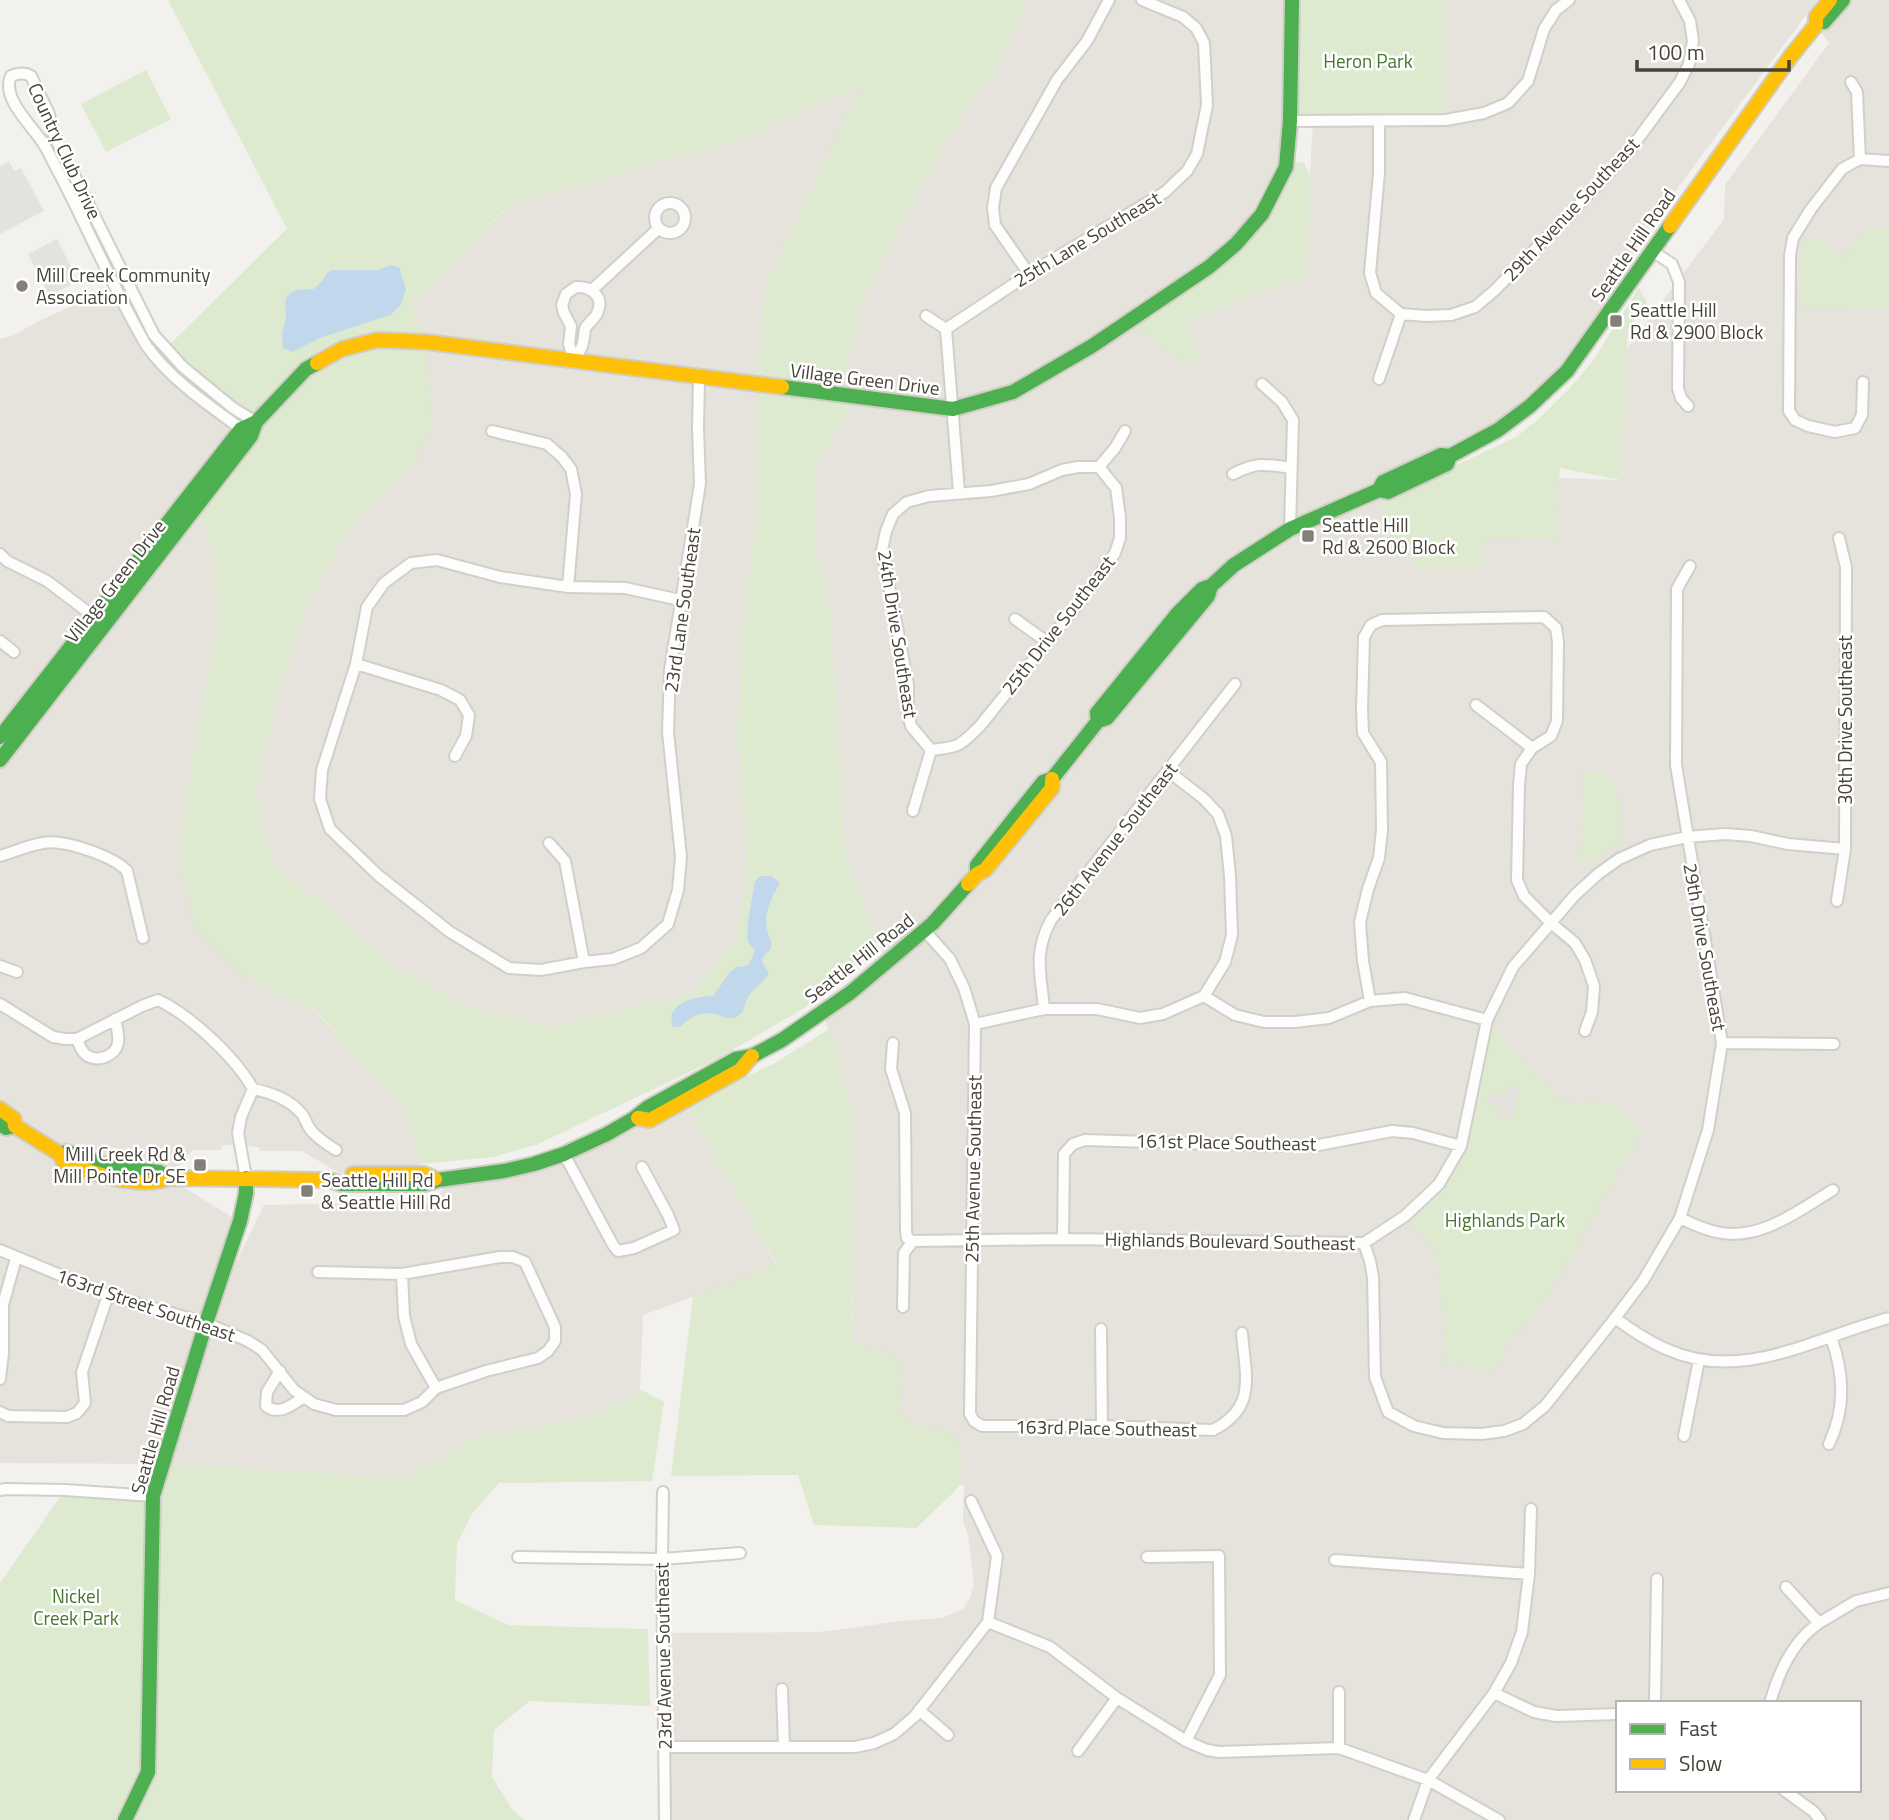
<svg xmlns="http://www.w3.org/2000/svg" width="1889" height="1820" font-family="'Titillium Web',sans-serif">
	<rect width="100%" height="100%" fill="#f2f1ed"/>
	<path fill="#e5e3db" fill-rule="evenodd" d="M1027,0H1292L1286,167L1236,244L1128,322L1198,360L1187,319L1308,277L1310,175L1313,121L1446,120L1445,0H1817L1654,220L1638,246L1601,293L1613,307L1567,371L1426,474L1621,480L1627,349L1724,219L1725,185L1829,43L1816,25L1843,0H1889V1820H671L669,1633L821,1632L901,1621L942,1618L964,1608L971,1596L974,1583L968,1535L963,1521L964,1485L854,1488L851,1424L855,1116L823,1012L887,963L846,861L830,611L815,541L816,466L858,396L845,378L860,307L908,210L949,137L1000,62ZM1618,1703H1859V1790H1618Z
		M863,84L766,285L757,385V513L742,635L737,736L748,854L737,938L693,994L549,1027L466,1006L396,967L271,861L256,792L272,717L312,594L359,513L414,464L427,342L410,303L507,208L621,172L730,144Z
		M114,287L158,359L241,429L0,737V339L12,336L39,321Z
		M196,508L215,555L217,627L185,803L180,868L253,981L316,1012L403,1108L424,1174H341L302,1151H260L259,1147L235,1145H222L221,1150H193L169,1178L235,1219L209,1318L264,1205L429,1202L455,1179L489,1174L683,1102L777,1266L643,1315L640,1389L601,1415L477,1438L405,1478L163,1464L0,1463V760Z"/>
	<path fill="#deeacf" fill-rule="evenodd" d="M168,0H1027L1000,62L949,137L908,210L860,307L845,377L858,396L816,466L815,541L830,611L846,861L878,941L804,1008L717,1059L536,1145L493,1157L421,1164L403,1108L317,1012L253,981L197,932L180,868L185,803L217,627L215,555L196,508L255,423L166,348L287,229ZM862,84L766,285L757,385V513L742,636L737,736L748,854L737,938L693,994L549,1027L466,1006L396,967L271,861L256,792L272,717L312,594L359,513L414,464L431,425L427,342L410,303L506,208L621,172L730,144Z
		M1292,0H1445L1446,120L1290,121Z
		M146,70L171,119L106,152L81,104Z
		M1297,162L1304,163L1310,176L1308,277L1187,319L1198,361H1183L1128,322L1236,244L1286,167Z
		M1867,228H1889V308L1802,307V253L1807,232L1842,260Z
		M1639,288L1647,302L1628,329L1621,480L1560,468L1555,540L1480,539L1484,567H1415V549H1388L1382,500L1516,437L1539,419L1571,387L1594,359Z
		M1584,772H1607L1617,792L1623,840L1580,869Z
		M1487,1020L1560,1103L1611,1101L1641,1131L1559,1278L1489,1372L1446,1363L1438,1255L1405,1216L1439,1184L1461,1146Z
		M829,1029L855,1116L852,1342C863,1347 882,1349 890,1354C907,1364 899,1397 898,1413L919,1426L948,1433L962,1448V1482L953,1493L916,1528L814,1525L798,1475L671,1476L693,1296L777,1265L685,1105L773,1064Z
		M640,1389L664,1402L652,1481L499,1483L472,1514L457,1543L455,1600L508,1625L648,1629L650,1706L530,1701L494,1730L492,1777L511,1808L524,1820H0V1583L65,1490L153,1496L163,1464L405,1478L477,1438L601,1415Z"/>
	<path fill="#e4e2de" d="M9,161L14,171L21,168L44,211L0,234V166Z
		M57,239L75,275L69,278L71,285L49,296L28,254Z
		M1507,1086L1519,1088L1513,1118L1499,1116L1501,1106L1487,1103L1489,1092L1504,1096Z"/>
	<path fill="#c1d8ec" d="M391,265L399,267L406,289L401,305L390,315L320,338L293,352L283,348L282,335L286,316L285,303L287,296L296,290L314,289L323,280L326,274L332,270H378Z
		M760,876H771L779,882C778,890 774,891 772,898C764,918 764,924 772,944L770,950L764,955L762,961L769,974C755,992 749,987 743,1012C742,1013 735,1018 734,1018C726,1020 718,1014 711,1013C700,1012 687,1019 680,1027H673C664,1003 696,996 713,996L730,972L738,966L742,967L749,964L755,951L747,940L748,921L755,881Z"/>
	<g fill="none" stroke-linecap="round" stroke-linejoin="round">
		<defs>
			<path id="street" d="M1851,82L1857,92L1860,159
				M1290,121L1446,120L1484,113L1508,103L1528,81L1544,29L1556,10L1569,0
				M655 218a15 15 0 1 1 30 0a15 15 0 1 1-30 0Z
				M1652,251L1672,264L1679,282L1678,388L1681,398L1688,406
				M1029,274L995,225L993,208L996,188L1057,80L1087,41L1109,0
				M576,287C590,286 604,296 598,311C596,319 588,322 585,329C584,335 584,341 582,346C580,351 577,356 574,361L569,344L571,326L564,313L562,305L566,294Z
				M592,290L658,229
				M1401,314L1427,316L1451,315L1475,307L1494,291L1572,212L1629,151L1680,82L1689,64L1693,41L1690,21L1679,0
				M926,316L946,329
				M1379,379L1401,314L1376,293L1370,273L1379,173V121
				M1863,382L1862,415L1855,428L1835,432L1808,426L1795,420L1789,411L1790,255L1793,238L1811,209L1842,169L1860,159L1889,161
				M1262,384L1282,402L1293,420L1290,529
				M492,431L547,444L562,457L571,469L576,494L568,587
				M247,433C213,408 171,381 146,345C140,335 134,323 128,312C104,267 83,219 59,173C53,162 48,150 41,140C30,124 1,97 11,76C18,73 24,72 31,76L49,114L53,133L154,335L183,367L233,408L256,422
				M1099,467L1115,448L1125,431
				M1233,474C1257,462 1265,464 1291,468
				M959,492L946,329L1029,274L1165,192L1187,171L1197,154L1207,105L1204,43L1196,28L1183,17L1142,0
				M0,554L7,561L47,581L93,616
				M680,600L625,588L568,587L500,577L437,560L411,563L384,583L367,607L356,664L322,770L320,799L330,829L379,876L450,932L509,968L541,970L584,962L613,959L641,948L668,924L678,890L681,857L668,732L670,670L700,484L698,428L699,377
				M1015,619L1047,642
				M0,641L14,652
				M356,664L441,690L460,700L469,715L466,736L455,756
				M1476,705L1532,748
				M931,750L911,726L908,714V684L882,550L886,531L893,514L907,502L929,496L991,491L1029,484L1062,470L1078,467H1099
				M931,750C960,747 960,746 980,726L1082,599L1115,553L1120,538V517L1116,488L1099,467
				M1168,771L1204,799L1218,814L1226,836L1230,876L1232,935L1225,962L1204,996
				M913,811L931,750
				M549,843L565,861L584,962
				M0,856C14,852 29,845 43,843C64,839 113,856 127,871L143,938
				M1837,901L1845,849L1846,567L1839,538
				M925,931L950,959L964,988L975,1024L970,1414L974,1421L982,1426H1102L1213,1430C1258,1407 1245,1375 1242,1333
				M0,966L17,972
				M1204,996L1235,1015L1264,1022H1295L1329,1018L1370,1001L1405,998L1487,1020
				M1370,1001L1363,961L1360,922L1368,889L1379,858L1382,830L1381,762L1363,733L1362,709L1364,637L1371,625L1382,620L1544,617L1556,628L1558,642L1557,721L1551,736L1532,748L1521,764L1519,785L1517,880L1524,896L1551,923L1575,943L1585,960L1594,986L1592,1012L1585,1031
				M0,1004L53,1037L65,1039H77L142,1006L158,1000C190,1015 236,1058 253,1089
				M1044,1009C1041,974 1033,953 1051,920L1235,684
				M975,1024L1044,1009H1097L1140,1018L1163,1014L1204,996
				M77,1039C79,1045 81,1050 85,1054C96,1063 115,1057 118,1043C119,1035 117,1027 115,1019
				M893,1043L891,1069L905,1113L906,1231L907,1238L913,1241L1063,1239L1364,1243L1405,1216L1439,1184L1461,1146L1487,1020L1513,967L1575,895L1598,874L1619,859L1650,845L1687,837L1725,834L1751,836L1788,844L1845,849
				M1722,1043L1834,1044
				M253,1089C272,1093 289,1099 302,1114C305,1119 307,1124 310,1129C317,1138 326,1144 336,1150
				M564,1154L613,1245L618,1251L634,1248L674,1230L668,1215L642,1167
				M246,1178L238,1133L241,1117L253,1089
				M1680,1218C1692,1224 1704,1229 1716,1232C1760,1242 1797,1211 1833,1190
				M1063,1239L1064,1154L1073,1144L1085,1140L1283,1146L1319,1145L1392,1131L1413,1133L1461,1146
				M1364,1243L1370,1261L1373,1277L1375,1377L1388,1412L1414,1426L1443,1433L1481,1434L1504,1431L1523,1424L1545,1406L1615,1318L1643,1281L1680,1218L1708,1130L1722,1043L1676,765L1677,589L1690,566
				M0,1250L108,1295L206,1323L248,1341L262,1350L294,1390L314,1404L336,1410H404L422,1402L436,1388L486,1371L538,1358L548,1351L555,1341V1327L525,1262L513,1257H500L402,1274L318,1272
				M402,1274L404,1316L411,1344L436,1388
				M903,1307L904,1253L913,1241
				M1615,1318C1631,1330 1648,1341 1666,1349C1743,1384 1815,1337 1889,1318
				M1101,1329L1102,1426
				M280,1371L267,1392L266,1406C279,1416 292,1405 304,1397
				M0,1379L3,1353V1305L16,1258
				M0,1412L8,1416L67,1417L77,1413L85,1403L82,1372L108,1295
				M1684,1436L1699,1360
				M1829,1444C1846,1408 1844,1374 1831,1337
				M0,1490L6,1489L65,1490L153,1496
				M663,1492L662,1559L665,1820
				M971,1501L997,1556L988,1622
				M518,1557L662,1559L740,1553
				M1147,1557L1219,1556L1220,1675L1186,1741
				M1335,1560L1529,1574
				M1786,1587L1819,1623L1856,1601L1889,1593
				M782,1689L784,1747
				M1494,1693L1534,1712L1556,1716L1618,1714
				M1655,1703L1657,1579
				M1770,1703C1778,1674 1793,1641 1819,1623
				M919,1710L948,1735
				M664,1747H855L874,1743L894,1734L915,1716L988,1622L1050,1647L1117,1698L1186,1741L1207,1750L1219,1752L1339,1748L1428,1780L1499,1820
				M1339,1748V1692
				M1078,1751L1117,1698
				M1784,1790L1814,1812L1820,1820
				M1414,1820L1428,1780L1494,1693L1511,1663L1522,1632L1529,1574L1531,1509"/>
			<path id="fast" d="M1824,22L1843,0
				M782,387L953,409L1013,392L1092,346L1209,267L1236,244L1262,214L1286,167L1290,121L1292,0
				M1379,490L1383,482L1441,455L1450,456
				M1098,721L1097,713L1178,613L1202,589L1211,586L1234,565L1290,529L1379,490L1388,492L1447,464L1450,456L1498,430L1530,406L1567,371L1670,226
				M0,737L241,429L256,422
				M0,760L251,436L256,422L306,369L317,363
				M977,873V865L1043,782L1052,779L1098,721L1107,718L1208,596L1211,586
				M0,1124L6,1128L15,1126
				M60,1154L67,1152L112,1167L159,1172L169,1178
				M321,1180H330L341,1184H424L438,1180L504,1171L534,1164L564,1154L607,1134L633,1119L647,1108L736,1059L752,1056L782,1040L850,993L933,923L968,884
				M125,1820L148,1772L153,1496L206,1323L240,1221L246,1193V1178"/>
			<path id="slow" d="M1670,226L1791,56L1816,25V17L1830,0
				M317,363L342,349L377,340L427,342L782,387
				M968,884L977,874L985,870L1052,788V779
				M0,1109L14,1119L15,1126L60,1154L63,1161C91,1173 140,1190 169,1178L321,1180
				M638,1118L650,1120L740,1070L752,1056
				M353,1174H424L435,1179"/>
		</defs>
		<use href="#street" stroke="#d0cfcb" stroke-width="14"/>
		<use href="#fast" stroke="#d0cec4" stroke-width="18"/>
		<use href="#slow" stroke="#d0cec4" stroke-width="18"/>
		<use href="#street" stroke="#fdfdfc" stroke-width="10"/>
		<use href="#fast" stroke="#4caf50" stroke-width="14"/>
		<use href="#slow" stroke="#ffc107" stroke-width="14"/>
	</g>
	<g fill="#848078" stroke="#fff" stroke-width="2.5">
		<circle cx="22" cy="286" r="7"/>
		<rect x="1609" y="314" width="14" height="14" rx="3.5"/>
		<rect x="1301" y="529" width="14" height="14" rx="3.5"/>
		<rect x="193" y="1158" width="14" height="14" rx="3.5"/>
		<rect x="300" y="1184" width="14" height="14" rx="3.5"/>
	</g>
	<g text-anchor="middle" stroke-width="5" stroke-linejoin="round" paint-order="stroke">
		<g font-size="19" fill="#477630" stroke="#fff">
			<text x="1368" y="68">Heron Park</text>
			<text x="1505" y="1227">Highlands Park</text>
			<text x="76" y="1603">Nickel<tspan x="76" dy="22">Creek Park</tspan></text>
		</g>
		<g font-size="19" fill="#484339" stroke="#fff">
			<text transform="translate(65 151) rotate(65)" y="7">Country Club Drive</text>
			<text transform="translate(1571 209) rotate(-47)" y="7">29th Avenue Southeast</text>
			<text transform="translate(1087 239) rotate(-31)" y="7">25th Lane Southeast</text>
			<text transform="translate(1633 245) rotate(-55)" y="7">Seattle Hill Road</text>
			<text transform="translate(865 379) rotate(7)" y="7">Village Green Drive</text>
			<text transform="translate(115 581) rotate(-52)" y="7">Village Green Drive</text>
			<text transform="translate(682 610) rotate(-82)" y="7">23rd Lane Southeast</text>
			<text transform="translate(1058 625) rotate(-52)" y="7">25th Drive Southeast</text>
			<text transform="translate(898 634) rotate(81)" y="7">24th Drive Southeast</text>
			<text transform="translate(1845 720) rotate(-90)" y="7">30th Drive Southeast</text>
			<text transform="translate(1115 839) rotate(-52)" y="7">26th Avenue Southeast</text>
			<text transform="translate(1705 947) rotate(80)" y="7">29th Drive Southeast</text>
			<text transform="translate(859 958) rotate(-38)" y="7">Seattle Hill Road</text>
			<text transform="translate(1226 1142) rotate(1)" y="7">161st Place Southeast</text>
			<text transform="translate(973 1169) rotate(-89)" y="7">25th Avenue Southeast</text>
			<text transform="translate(1230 1241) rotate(1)" y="7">Highlands Boulevard Southeast</text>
			<text transform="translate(146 1305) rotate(19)" y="7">163rd Street Southeast</text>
			<text transform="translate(1106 1428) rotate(1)" y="7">163rd Place Southeast</text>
			<text transform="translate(155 1430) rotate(-74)" y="7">Seattle Hill Road</text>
			<text transform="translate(663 1656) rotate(-91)" y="7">23rd Avenue Southeast</text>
		</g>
		<g font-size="19" fill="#484339" stroke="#fff" text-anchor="start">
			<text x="36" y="282">Mill Creek Community<tspan x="36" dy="22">Association</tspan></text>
			<text x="1630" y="317">Seattle Hill<tspan x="1630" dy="22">Rd &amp; 2900 Block</tspan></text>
			<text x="1322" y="532">Seattle Hill<tspan x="1322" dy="22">Rd &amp; 2600 Block</tspan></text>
			<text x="186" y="1161" text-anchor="end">Mill Creek Rd &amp;<tspan x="186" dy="22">Mill Pointe Dr SE</tspan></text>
			<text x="321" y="1187">Seattle Hill Rd<tspan x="321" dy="22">&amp; Seattle Hill Rd</tspan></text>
		</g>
	</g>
	<rect x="1616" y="1701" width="245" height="91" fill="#ffffff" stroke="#b6b4b0" stroke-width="2"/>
	<rect x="1630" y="1724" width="35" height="10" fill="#4caf50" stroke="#b6b4b0" stroke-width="2"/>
	<text x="1679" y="1736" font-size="21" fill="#484339">Fast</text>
	<rect x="1630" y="1759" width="35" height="10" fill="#ffc107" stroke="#b6b4b0" stroke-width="2"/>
	<text x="1679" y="1771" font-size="21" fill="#484339">Slow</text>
	<path d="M1637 60v10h152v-10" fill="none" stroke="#484339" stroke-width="3.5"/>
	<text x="1647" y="60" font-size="21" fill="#484339" stroke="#ffffff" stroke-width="5" paint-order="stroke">100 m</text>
</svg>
